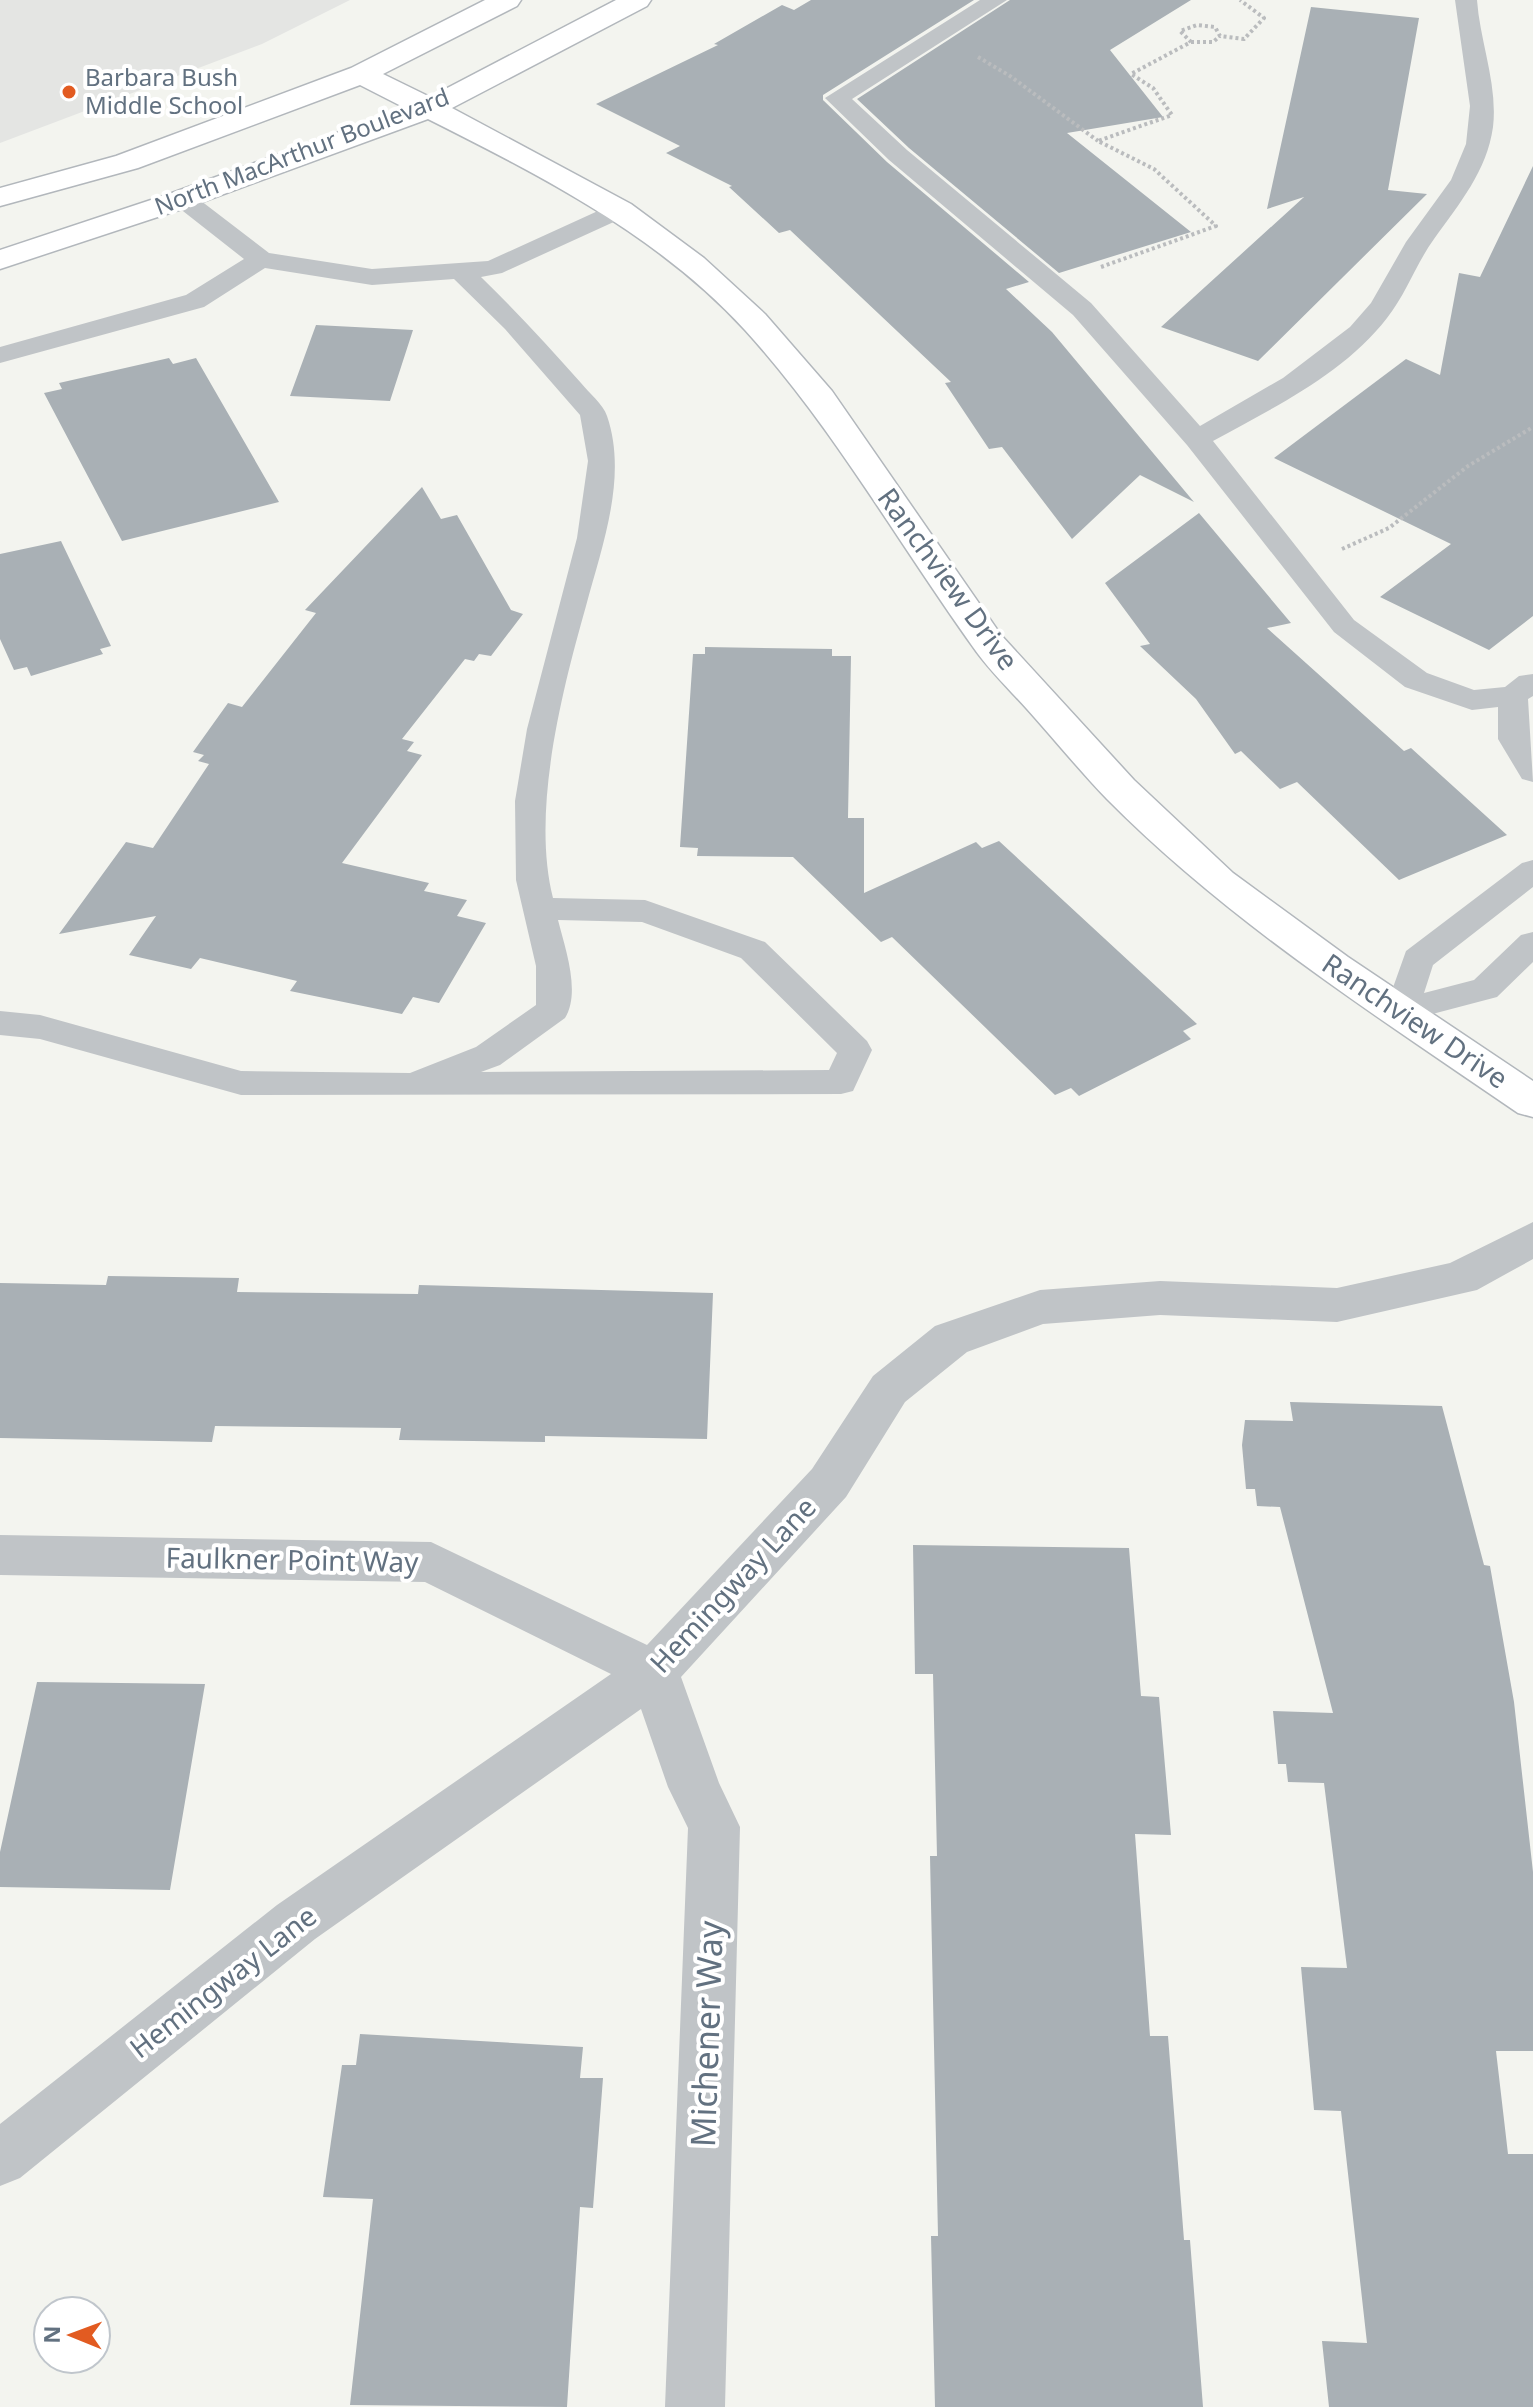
<svg xmlns="http://www.w3.org/2000/svg" width="1533" height="2407" font-family="'Noto Sans',sans-serif">
	<rect width="100%" height="100%" fill="#f3f4ef"/>
	<path fill="#e4e5e3" d="M0,0H350L262,44L0,143Z"/>
	<path fill="#a9b0b5" d="M811,0H974L823,95V100L887,162L1029,282L1006,289L1052,332L1194,502L1140,475L1072,539L1002,447L989,449L945,383L951,382L790,230L779,233L729,187L732,186L666,153L680,146L596,104L718,45L714,44L782,5L794,10Z
		M1010,0H1191L1110,50L1163,117L1067,133L1191,232L1059,273L909,148L857,99Z
		M1311,7L1419,18L1388,190L1427,194L1258,361L1161,327L1304,197L1267,209Z
		M1533,166V616L1489,650L1380,597L1451,544L1274,458L1406,359L1440,375L1459,273L1480,277Z
		M316,325L413,330L390,401L290,396Z
		M169,358L173,364L196,358L279,502L122,541L44,393L62,389L59,383Z
		M422,487L441,519L457,515L511,610L523,614L491,656L479,654L474,661L465,659L402,739L414,742L407,751L422,755L342,863L429,883L424,891L467,900L457,916L486,923L439,1003L413,997L402,1014L290,991L297,981L200,958L191,969L129,955L156,916L59,934L126,842L153,848L209,764L198,761L204,755L193,752L228,703L242,707L316,613L305,610Z
		M1199,513L1291,623L1267,628L1404,751L1411,748L1507,835L1399,880L1297,782L1280,789L1241,751L1235,754L1196,699L1140,646L1150,644L1105,583Z
		M61,541L111,646L100,649L103,654L31,676L27,667L14,670L0,639V554Z
		M705,647L832,649V656H851L848,818H864V893L976,842L982,848L999,841L1197,1024L1183,1031L1191,1039L1079,1096L1071,1088L1055,1095L892,937L881,942L793,857L697,856L698,848L680,847L693,654H705Z
		M108,1276L239,1278L237,1292L418,1294L419,1285L713,1293L707,1439L545,1436V1442L399,1440L401,1428L215,1426L212,1442L0,1438V1283L106,1285Z
		M1290,1402L1442,1406L1484,1565L1490,1566L1514,1702L1533,1872V2051H1496L1508,2154H1533V2407H1329L1322,2341L1367,2343L1341,2111L1314,2110L1301,1967L1347,1968L1324,1783L1288,1782L1286,1764H1278L1273,1711L1333,1713L1280,1507L1257,1506L1255,1489H1246L1242,1445L1245,1420L1293,1421Z
		M913,1545L1129,1548L1141,1696L1159,1697L1171,1835L1135,1834L1150,2036H1168L1184,2240H1190L1203,2407H935L931,2236H938L930,1856H937L933,1674H915Z
		M37,1682L205,1684L170,1890L0,1887V1852Z
		M360,2034L583,2047L580,2078H603L593,2208L580,2207L567,2407L350,2405L373,2199L323,2197L342,2065H356Z"/>
	<g fill="none" stroke-linecap="round" stroke-linejoin="round">
		<defs>
			<path id="secondary" d="M485,0H521L517,6L383,74L430,97L616,0H651L647,6L452,108L631,204L704,258L765,314L832,391L1001,635L1134,780L1233,873L1348,957L1533,1081V1117L1518,1113C1375,1015 1229,922 1107,799C1079,770 1054,739 1027,709C1009,689 988,669 973,647C897,541 833,427 745,330C658,235 541,176 428,119L194,205L0,269V250L172,193L405,108L360,85L138,168L0,206V188L116,156L351,68Z"/>
		</defs>
		<use href="#secondary" stroke="#b2b7bc" stroke-width="3"/>
		<path stroke="#babcbe" stroke-width="4" stroke-dasharray="3 3" stroke-linecap="butt" d="M1191,42H1213L1220,36
			M978,57L1010,76L1098,141
			M1101,267L1216,226L1154,169L1098,141L1172,115L1153,88L1131,74L1191,42L1180,31L1197,25L1215,27L1220,36L1244,39L1264,18L1240,0
			M1342,549L1389,528L1468,466L1533,427"/>
		<path fill="#c0c4c7" fill-rule="evenodd" d="M980,0H1007L852,99L907,150L1091,303L1200,426L1283,378L1350,327L1371,303L1406,242L1451,180L1466,144L1470,106L1455,0H1477C1480,42 1498,85 1493,127C1487,171 1459,204 1434,239C1416,264 1406,294 1387,318C1344,374 1273,408 1213,441L1354,620L1427,673L1474,690L1505,687L1519,676L1533,674V696L1528,699L1533,782L1522,779L1498,739V707L1472,710L1405,687L1334,632L1187,445L1073,315L889,160L825,98Z
			M183,192L192,194L269,253L372,269L488,261L611,205H629L633,210L629,215L502,273L481,277C516,311 548,346 581,383C589,393 603,404 607,416C628,477 602,546 586,606C562,691 531,811 553,898L645,900L765,942L867,1041L872,1050L853,1091L841,1094L241,1095L40,1039L0,1035V1011L40,1015L241,1071L410,1073L476,1047L536,1005V966L516,880L515,801L527,729L577,538L588,461L580,415L505,329L454,279L372,285L265,268L204,307L0,363V347L186,295L244,259L174,204L171,199L174,194ZM558,920L642,922L741,958L837,1053L829,1070L481,1072L500,1065L565,1018C581,992 565,948 558,920Z
			M1533,860V887L1433,965L1424,993L1474,980L1521,935L1533,932V962L1497,997L1402,1022L1390,1018L1385,1010L1406,951L1522,863Z"/>
		<path fill="#c0c4c7" fill-rule="evenodd" d="M1533,1222V1259L1477,1290L1337,1322L1160,1315L1043,1324L967,1352L905,1402L846,1497L681,1677L719,1783L740,1827L725,2407H665L688,1828L668,1787L641,1709L315,1939L20,2178L0,2186V2124L277,1905L611,1674L425,1582L0,1575V1535L431,1542L647,1645L812,1469L873,1376L935,1326L1040,1290L1160,1281L1337,1288L1450,1263Z"/>
		<use href="#secondary" fill="#fff" fill-rule="evenodd"/>
	</g>
	<circle fill="#e25b21" stroke="#fff" stroke-width="3" cx="69" cy="92" r="8"/>
	<g text-anchor="middle" stroke-width="8" stroke-linejoin="round" paint-order="stroke">
		<g font-size="24" fill="#627180" stroke="#fff" text-anchor="start">
			<text x="85" y="86">Barbara Bush<tspan x="85" dy="28">Middle School</tspan></text>
		</g>
		<g font-size="24" fill="#627180" stroke="#fff">
			<text transform="translate(302 152) rotate(-21)" y="8">North MacArthur Boulevard</text>
		</g>
		<g font-size="28" fill="#627180" stroke="#fff">
			<text transform="translate(948 579) rotate(54)" y="10">Ranchview Drive</text>
			<text transform="translate(1415 1021) rotate(34)" y="10">Ranchview Drive</text>
			<text transform="translate(292 1560) rotate(1)" y="10">Faulkner Point Way</text>
			<text transform="translate(733 1585) rotate(-47)" y="10">Hemingway Lane</text>
			<text transform="translate(223 1982) rotate(-38)" y="10">Hemingway Lane</text>
		</g>
		<g font-size="34" fill="#627180" stroke="#fff">
			<text transform="translate(707 2034) rotate(-88)" y="12">Michener Way</text>
		</g>
	</g>
	<g transform="translate(72 2335) rotate(271)"><circle r="38" fill="#ffffff" stroke="#c0c6cc" stroke-width="2"/>
	<path d="M0-6L14 30L0 20L-14 30Z" fill="#e25b21"/>
	<text y="-12" font-size="22" font-weight="bold" text-anchor="middle" fill="#627180">N</text>
	</g>
</svg>
